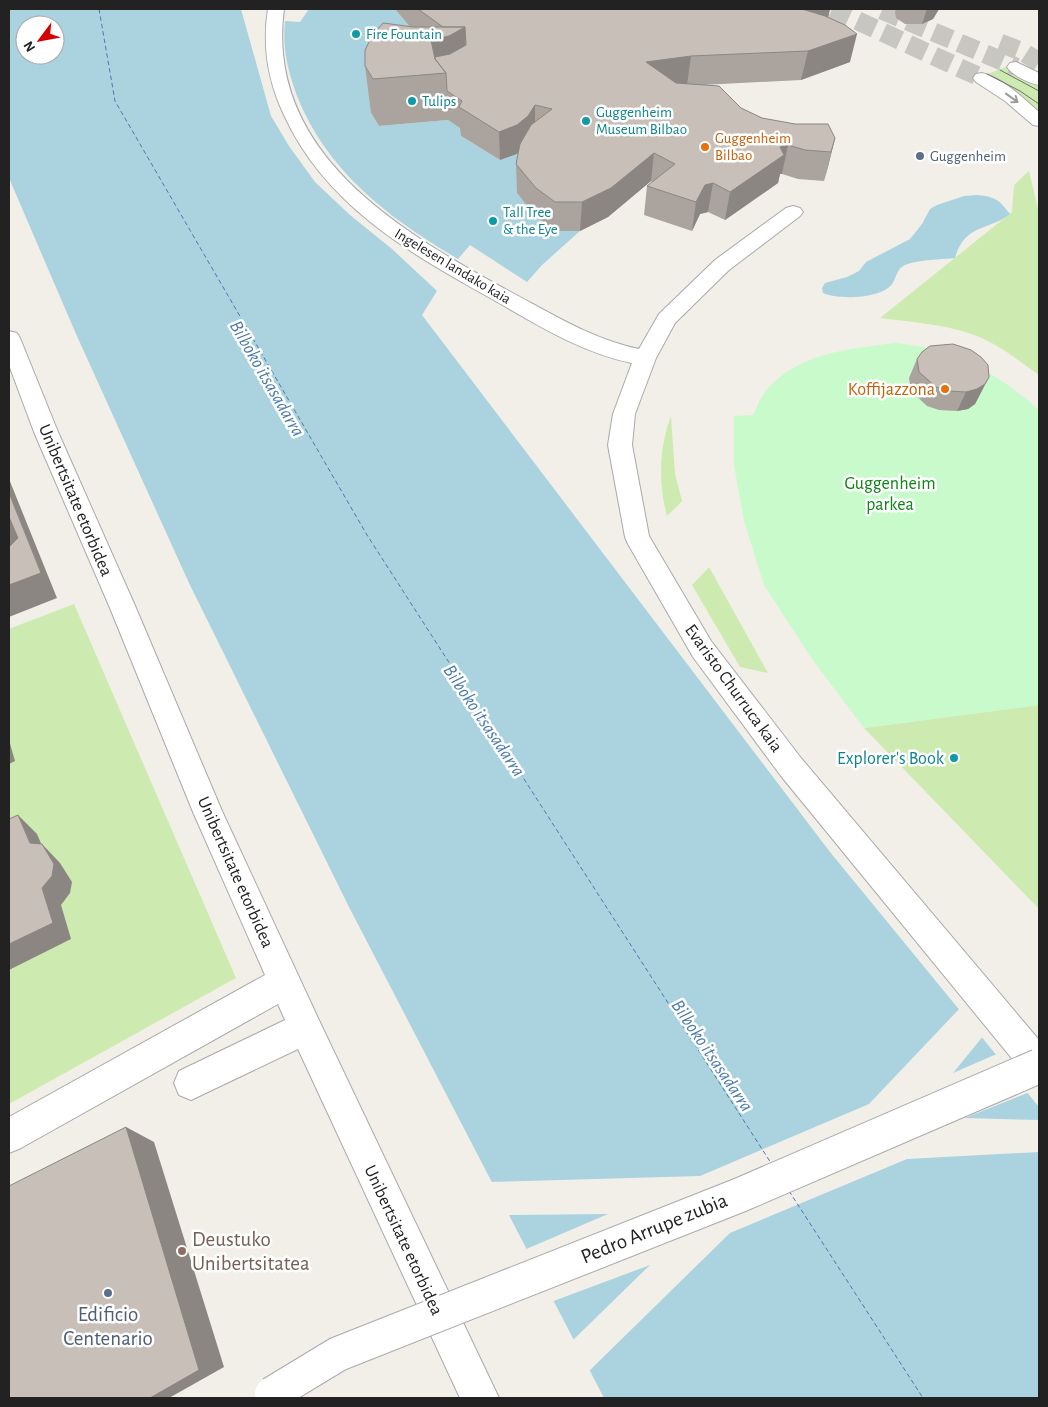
<svg xmlns="http://www.w3.org/2000/svg" width="1048" height="1407" font-family="'Alegreya Sans',sans-serif">
	<rect width="100%" height="100%" fill="#f2efe9"/>
	<path fill="#cdebb0" d="M1005,67L1039,86V113L985,75Z
		M1029,171L1039,213V375C1019,361 997,343 974,335C944,324 911,322 880,318L1012,212L1014,185Z
		M671,416L675,474L682,501L667,516C658,484 659,447 671,416Z
		M709,567L768,673L740,667L692,585Z
		M74,604L236,978L9,1104V629Z
		M1039,705V909L864,728Z"/>
	<path fill="#c8facc" d="M895,343C908,345 921,346 933,349C973,360 1009,383 1039,410V705L864,728L812,659L764,585L744,521L734,465V416L753,415C756,409 759,401 763,395C793,353 849,349 895,343Z"/>
	<path fill="#aad3df" fill-rule="evenodd" d="M9,9H241L271,116L289,146L315,182L350,215L392,249L437,291L422,315L830,852L1039,1107V1398H604L350,909L189,583L76,334L9,178ZM25,25H55V55H25Z
		M309,9H395L415,33L371,113L379,126L448,120L464,130L461,136L500,160L517,154L528,145L517,193L535,216L554,231H580L542,265L527,282L470,245L458,259C390,219 327,172 297,96C288,71 282,48 285,21L300,22Z
		M978,195C996,197 999,200 1010,214C989,231 965,223 955,258C939,260 920,259 905,265C896,269 897,277 892,284C881,299 838,300 823,293L822,288L825,283L847,277L859,271L866,262L910,239L922,224L930,209L937,205L964,196Z"/>
	<path fill="#f2efe9" d="M961,1007L984,1035L953,1073L999,1053L1030,1092L965,1118L1039,1120V1152L907,1159L730,1233L588,1372L572,1341L650,1265L551,1302L524,1250L608,1214L505,1215L488,1182L700,1176L869,1104Z"/>
	<g fill="none" stroke-linecap="round" stroke-linejoin="round">
		<path stroke="#4a7aab" stroke-width="1" stroke-dasharray="4.5 3" stroke-linecap="butt" d="M99,9L115,101L367,535L771,1163
			M789,1191L923,1398"/>
		<path stroke="#c8c6c1" stroke-width="19" stroke-dasharray="19 9" stroke-linecap="butt" d="M832,9L982,78
			M882,10L1016,67
			M1000,43L1023,52L1039,62"/>
		<defs>
			<path id="minor" d="M268,9H284C265,152 398,230 505,289C549,312 590,339 639,349L659,314L715,260L786,208L793,206L800,208L803,212L800,216L729,270L675,323L656,358L635,414L632,445L649,536L711,641L801,758L1039,1040V1082L1027,1077L781,776L693,657L628,544L625,537L608,445L613,414L632,363C580,352 538,325 492,299C409,253 325,205 284,115C268,81 262,47 268,9Z
				M1016,62L1039,73V85C1029,83 1013,76 1007,67L1010,63Z
				M982,73C1003,78 1023,98 1039,112V126L1033,125L1005,101L976,82L973,78L976,74Z
				M9,331L17,333L20,338L58,432L136,608L222,811L317,1016L499,1398H460L298,1049L191,1100L179,1095L174,1083L179,1071L285,1020L278,1004L21,1148L9,1153V1117L265,975L193,812L110,608L34,432L9,365Z"/>
		</defs>
		<use href="#minor" stroke="#a9a9a9" stroke-width="2"/>
		<use href="#minor" fill="#fff" fill-rule="evenodd"/>
		<path stroke="#707070" stroke-width="1" d="M1000,70L1039,91
			M987,74L1020,91L1039,104"/>
		<defs>
			<path id="minor-bridge" d="M272,1394L338,1354L740,1195L1039,1066"/>
		</defs>
		<use href="#minor-bridge" stroke="#a9a9a9" stroke-width="36" stroke-linecap="butt"/>
		<use href="#minor-bridge" stroke="#fff" stroke-width="34"/>
	</g>
	<path fill="#aba49e" d="M395,9H830L828,17L850,62L801,80L702,85L741,108L762,118L835,138L824,181L798,179L782,174H780L778,183L725,220L708,212L700,214L692,231L644,215L647,186L652,182L651,181L608,217L580,231H554L535,216L517,193L516,164L518,153L500,160L461,136L460,128L448,120L379,126L371,113L365,66L410,27Z
		M896,9H939L933,19L922,24H905L896,18L895,12Z
		M917,359L989,377L975,404L968,409L957,411L939,410L927,406L911,391L909,378Z"/>
	<path fill="#8b8681" d="M803,9H830L828,18L796,38Z
		M927,9H939L933,19L922,24Z
		M465,27L467,74L446,73L436,74L431,40Z
		M857,34L850,62L801,80L808,51Z
		M691,56L687,85L643,91L646,62Z
		M535,105V134L528,145L517,154L500,160L499,132Z
		M835,138L828,167L824,181L831,152Z
		M788,145L782,174H780L778,183L725,220L730,192L780,147Z
		M654,153L651,181L608,217L580,231L582,202Z
		M713,183L708,212L700,214L692,231L696,202L705,185Z
		M989,377L975,404L968,409L957,411L966,392Z
		M9,479L57,598L9,617V506L41,573L9,493Z
		M9,740L15,761L9,764Z
		M18,815L37,834L49,862L30,843Z
		M42,844L60,863L72,882L70,893L61,905L71,939L9,970V944Z
		M126,1127L154,1142L224,1367L169,1398H150Z"/>
	<path fill="#c7bfb8" stroke="#8b8681" d="M418,9H803H802L825,16L845,25L857,34L808,51L691,56L646,62L676,83L719,86L741,108L762,118L795,124H828L835,138L831,152L805,150L788,145L780,147L784,155L730,192L713,183L705,185L696,202L647,186L675,164L654,153L611,188L582,202H555L536,188L516,164L520,144L531,125L552,109L535,105L528,116L517,125L499,132L459,107L462,101L447,91L446,73L435,59V57L450,54L466,45L465,27H443Z
		M383,23L413,27H465L449,36L431,40L435,59L446,73L373,79L365,66V50L372,36Z
		M953,344L971,350L981,357L988,365L989,377L985,384L977,389L966,392L948,391L936,387L919,372L917,359L922,352L930,346Z
		M9,493L41,573L9,585V547L18,538L9,517Z
		M18,815L30,843L42,844L54,864L52,876L42,888L53,923L9,944V819Z
		M126,1127L199,1370L150,1398H9V1186Z"/>
	<defs><path id="oneway-shaft" d="M-6 0H5M1.5-3L5.5 0L1.5 3" fill="none" stroke-width="1.6" stroke-linecap="round" stroke-linejoin="round" transform="scale(1.25)"/></defs>
	<use stroke="#9c9c9c" href="#oneway-shaft" transform="translate(1012 98) rotate(36)"/>
	<g fill="#0f9aa8" stroke="#fff" stroke-width="2">
		<circle cx="356" cy="34" r="5"/>
		<circle cx="412" cy="101" r="5"/>
		<circle cx="586" cy="121" r="5"/>
		<circle cx="493" cy="221" r="5"/>
		<circle cx="954" cy="758" r="5"/>
	</g>
	<g fill="#e8710a" stroke="#fff" stroke-width="2">
		<circle cx="705" cy="147" r="5"/>
		<circle cx="945" cy="389" r="5"/>
	</g>
	<g fill="#5c6f8a" stroke="#fff" stroke-width="2">
		<circle cx="920" cy="156" r="5"/>
		<circle cx="108" cy="1293" r="5"/>
	</g>
	<circle fill="#8d6e63" stroke="#fff" stroke-width="2" cx="182" cy="1251" r="5"/>
	<g text-anchor="middle" stroke-width="5" stroke-linejoin="round" paint-order="stroke">
		<g font-size="15" fill="#0d838f" stroke="#fff" text-anchor="start">
			<text x="366" y="39">Fire Fountain</text>
			<text x="422" y="106">Tulips</text>
			<text x="596" y="117">Guggenheim<tspan x="596" dy="17">Museum Bilbao</tspan></text>
			<text x="503" y="217">Tall Tree<tspan x="503" dy="17">&amp; the Eye</tspan></text>
		</g>
		<g font-size="15" fill="#c56008" stroke="#fff" text-anchor="start">
			<text x="715" y="143">Guggenheim<tspan x="715" dy="17">Bilbao</tspan></text>
		</g>
		<g font-size="15" fill="#4e5e75" stroke="#fff" text-anchor="start">
			<text x="930" y="161">Guggenheim</text>
		</g>
		<g font-size="15" fill="#222" stroke="#fff">
			<text transform="translate(453 266) rotate(31)" y="5">Ingelesen landako kaia</text>
		</g>
		<g font-size="18" fill="#c56008" stroke="#fff" text-anchor="end">
			<text x="935" y="395">Koffijazzona</text>
		</g>
		<g font-size="18" fill="#0c8416" stroke="#fff">
			<text x="890" y="489">Guggenheim<tspan x="890" dy="21">parkea</tspan></text>
		</g>
		<g font-size="18" fill="#222" stroke="#fff">
			<text transform="translate(76 500) rotate(67)" y="6">Unibertsitate etorbidea</text>
			<text transform="translate(734 688) rotate(54)" y="6">Evaristo Churruca kaia</text>
			<text transform="translate(236 872) rotate(66)" y="6">Unibertsitate etorbidea</text>
			<text transform="translate(404 1240) rotate(65)" y="6">Unibertsitate etorbidea</text>
		</g>
		<g font-size="18" fill="#0d838f" stroke="#fff" text-anchor="end">
			<text x="944" y="764">Explorer's Book</text>
		</g>
		<g font-size="19" font-style="italic" fill="#4a7aab" stroke="#fff">
			<text transform="translate(268 378) rotate(60)" y="7">Bilboko itsasadarra</text>
			<text transform="translate(485 720) rotate(56)" y="7">Bilboko itsasadarra</text>
			<text transform="translate(713 1055) rotate(56)" y="7">Bilboko itsasadarra</text>
		</g>
		<g font-size="21" fill="#222" stroke="#fff">
			<text transform="translate(654 1228) rotate(-22)" y="7">Pedro Arrupe zubia</text>
		</g>
		<g font-size="21" fill="#785e54" stroke="#fff" text-anchor="start">
			<text x="192" y="1246">Deustuko<tspan x="192" dy="24">Unibertsitatea</tspan></text>
		</g>
		<g font-size="21" fill="#4e5e75" stroke="#fff">
			<text x="108" y="1321">Edificio<tspan x="108" dy="24">Centenario</tspan></text>
		</g>
	</g>
	<rect width="1048" height="1407" fill="none" stroke="#222222" stroke-width="20"/>
	<g transform="translate(40 40) rotate(238)"><circle r="24" fill="#ffffff" stroke="#a7a7a7"/>
	<path d="M0-4L9 19L0 12L-9 19Z" fill="#d40000"/>
	<text y="-8" font-size="14" font-weight="bold" text-anchor="middle" fill="#222222">N</text>
	</g>
</svg>
